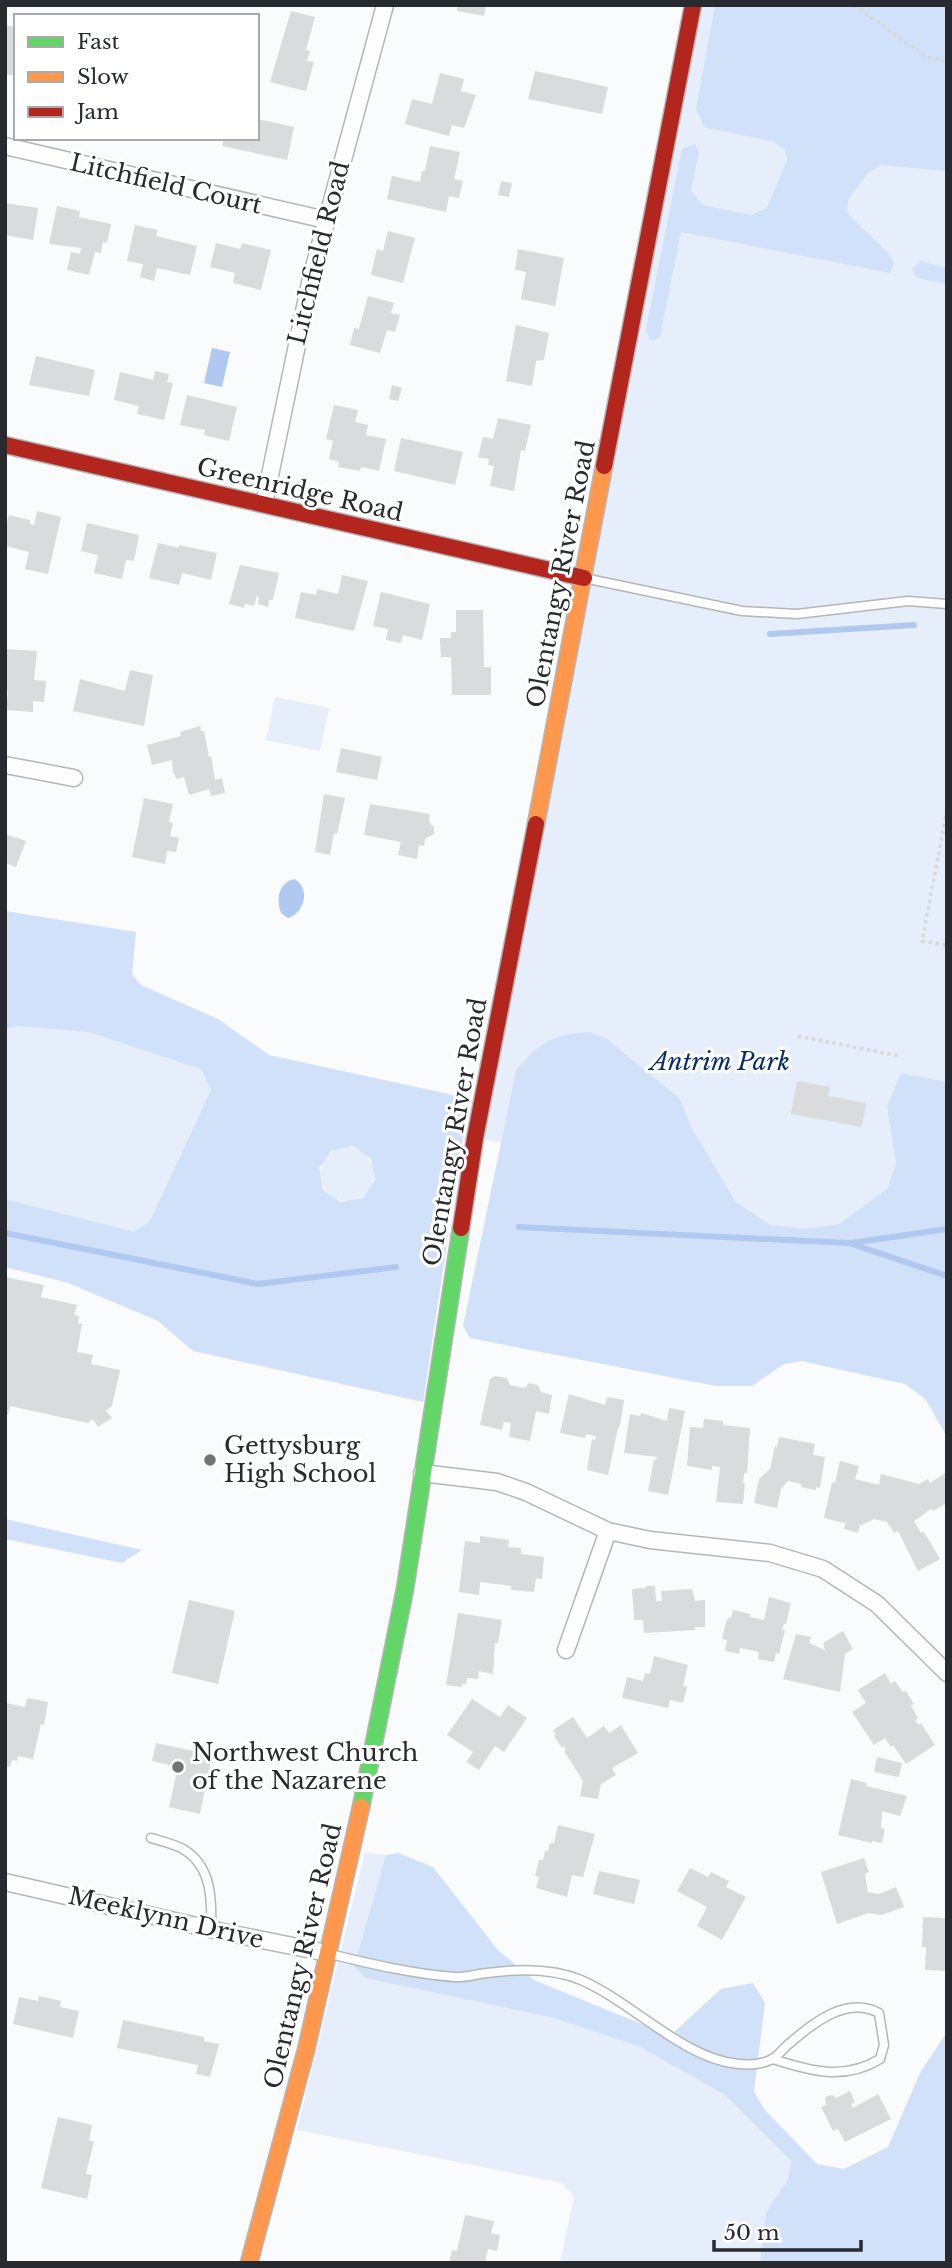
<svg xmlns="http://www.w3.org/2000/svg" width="952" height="2268" font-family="'Libre Baskerville',serif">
	<rect width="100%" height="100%" fill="#fafbfc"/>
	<path fill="#e6eefb" d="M693,5H947V1417L905,1384L802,1361L784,1364L716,1386L470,1338L508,1144L475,1138Z
		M275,697L329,708L320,751L266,740Z
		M5,1001L240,1069L209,1271L5,1228Z
		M320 1174a27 27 0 1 1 54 0a27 27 0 1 1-54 0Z
		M365,1852L386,1855L354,1966L550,2017L640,2047L725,2095L791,2161L788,2180L766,2212L760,2263H560L574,2197L562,2183L297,2130Z"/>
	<path fill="#d1e1fa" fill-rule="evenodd" d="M715,5H947V171L881,165L867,174L848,200L847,213L888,253L894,263L890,273L681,232L660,337L650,341L646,329L682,149L695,144L699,153L691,190L702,205L751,215L767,208L787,160L785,150L774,142L704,127L696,109Z
		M921,261L947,268V284L917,278L912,269Z
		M5,911L136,932L132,974L141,985L218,1019L269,1055L458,1096L467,1111L423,1402L193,1351L158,1321L68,1283L5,1267V1199L134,1232L150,1221L211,1090L201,1069L89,1032L17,1026L5,1029ZM353,1146L371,1159L375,1180L363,1198L341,1202L323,1190L319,1168L331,1151Z
		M590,1032L607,1039L680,1099L691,1127L735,1201L770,1225L806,1229L839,1224L887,1189L896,1164L887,1106L901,1073L947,1082V1437L925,1398L905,1384L802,1361L784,1364L752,1386H716L470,1338L463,1326L516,1071C538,1043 553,1034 590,1032Z
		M5,1519L142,1550L122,1563L5,1539Z
		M398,1853L433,1867L497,1949L534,1980L656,2030L673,2033L721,1989L753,1983L765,2003L754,2091L764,2109L817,2164L844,2169L888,2147L920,2073L947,2032V2263H760L766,2212L788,2180L791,2161L725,2095L640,2047L550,2017L365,1978L354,1966L386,1855Z"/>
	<path fill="#b1c9f0" d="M212,348L230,352L222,387L204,383Z
		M294,879C311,887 305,913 288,918L281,913C276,900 278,883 294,879Z"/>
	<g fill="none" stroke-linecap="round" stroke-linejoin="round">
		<path stroke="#b1c9f0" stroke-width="6" d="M770,634L914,625
			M519,1227L849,1243L947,1276
			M5,1233L258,1284L396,1267
			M851,1243L947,1229"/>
	</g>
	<path fill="#d9dbdd" d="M458,5H486L484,16L457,11Z
		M291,11L315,17L306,50L310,51L307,61L314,62L306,91L270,82Z
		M5,25L16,27V76L5,74Z
		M535,71L608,87L602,114L528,99Z
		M440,73L464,79L461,91L476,95L464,128L452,125L449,136L405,124L412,99L432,104Z
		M257,119L294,127L287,160L222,146L224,138H257Z
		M430,146L460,152L454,179L463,181L459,198L449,196L446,212L387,199L392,176L420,182L422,171H425Z
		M501,181L512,183L509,197L498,195Z
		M5,203L38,208L33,240L5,235Z
		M57,206L80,211L79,217L111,224L107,243L103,242L101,253L95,252L89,275L67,270L71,252L80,254L81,248L49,244Z
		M135,225L158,230L156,236L197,246L190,275L157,268L154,281L140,277L143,264L127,261Z
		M388,231L415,238L403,283L371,275L377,249L383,251Z
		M216,243L240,249L242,243L271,250L261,290L233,283L235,273L210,267Z
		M518,249L564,258L555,306L521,299L526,272L515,270Z
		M368,296L394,303L391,313L400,315L395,332L387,330L380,353L350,345L354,328L359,329Z
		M516,325L549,333L544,360L536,361L532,386L506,381Z
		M36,356L95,370L89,396L29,385Z
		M155,371L169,374L167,382L173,383L164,420L137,414L139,406L114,400L120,372L153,380Z
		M392,385L402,388L398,401L389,399Z
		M187,395L237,407L229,441L204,435L205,430L180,425Z
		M334,405L358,410L355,422L368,425L366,435L386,439L379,471L361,467L360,471L338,467L339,462L329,459L333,441L326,439Z
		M498,418L531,425L525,451L521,450L514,491L490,486L494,466L488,465L489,459L478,457L483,437L493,439Z
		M401,438L463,452L455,485L394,471Z
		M37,511L61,517L48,574L25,569L29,552L5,546V529L9,515L30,520V524L34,525Z
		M87,523L139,535L134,561L126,560L122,579L94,573L98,555L81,551Z
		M158,543L179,548V545L217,553L211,580L182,573L179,585L149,578Z
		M240,565L279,573L273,600H269L268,607L258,604L259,597L257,596L254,606L245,604L244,608L229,604Z
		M342,575L368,581L354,631L295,618L301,592L316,595L317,589L338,594Z
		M381,592L430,604L422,640L403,635L401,643L386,640L388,629L373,626Z
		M456,610H483L484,667H491V695H452L451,657H441L440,638H451V632H456Z
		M5,649L37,651L34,680L46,681L44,702L33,701V712L6,710L8,691H5Z
		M130,670L153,675L144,726L73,711L80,679L125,691Z
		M200,726L201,731H204L209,757L211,756L215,780L222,778L225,793L211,796L209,789L189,795L184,777L177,779L173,773L172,760L152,765L147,745L181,736L180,732Z
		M341,748L382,757L377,780L336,772Z
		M324,794L345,798L337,834L334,833L330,855L315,852Z
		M144,798L173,804L169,822L173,823L170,836L179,838L176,852L167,851L165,864L132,857Z
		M370,804L430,814L429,822L434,827V834L425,839L424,846L419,845L417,859L398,855L401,842L364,835Z
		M5,834L26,841L16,867L5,863Z
		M797,1081L830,1087L828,1096L866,1103L862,1127L791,1114Z
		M5,1277L44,1285L41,1297L77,1305L74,1315L79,1316L78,1323L82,1324L77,1352L93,1355L91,1364L120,1370L112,1406L106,1411L112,1418L98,1427L93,1419L88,1423L10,1406L8,1415L5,1414Z
		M495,1376L507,1378L510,1385L525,1388L529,1383L538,1385L541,1392L552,1395L549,1414L536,1411L530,1441L509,1437L511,1423L504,1422L502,1430L480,1425L490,1379Z
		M569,1394L605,1405L607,1397L624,1400L620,1426L618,1428L608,1475L587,1470L592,1439L595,1440L596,1436L586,1434L585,1438L560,1433Z
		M669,1408L685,1411L668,1495L648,1491L654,1459L656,1460L657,1457L624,1453L630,1414L640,1416L641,1413L667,1421Z
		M704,1419L723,1421V1425L750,1428L747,1473H744L743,1483H745L743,1504L716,1502L720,1467L712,1466V1470L687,1466L690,1427L703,1428Z
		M779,1437L815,1444L813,1455L825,1457L820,1488L816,1487V1490L801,1487V1484L788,1481L781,1489L777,1508L754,1503L759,1479L770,1469L775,1446L777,1447Z
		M840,1461L859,1466L855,1479L879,1485L881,1474L919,1484L928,1479L930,1483L947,1472V1503L933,1511L931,1509L914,1521L921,1533L924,1532L940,1559L918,1571L898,1531L894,1533L887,1522L874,1519L862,1525H860L858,1533L844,1529L846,1521L844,1523L824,1518L832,1482L835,1483Z
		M480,1536L509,1540L508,1547L521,1548V1554L544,1557L542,1579L536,1578L534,1592L511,1590V1586L480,1582L479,1595L459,1592L465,1541L480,1543Z
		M646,1586H655L656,1601H662L661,1591L692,1589L695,1601L705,1600V1627H695V1630L644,1633L643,1620H634L632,1589L646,1588Z
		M769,1597L791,1603L786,1624H784L782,1630H785L779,1654L776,1653L774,1662L758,1659L759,1652L740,1648L739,1654L725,1651L727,1640L722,1639L726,1622L729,1617L731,1618L733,1610L750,1614V1617L764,1620Z
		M189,1600L235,1611L218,1684L172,1673Z
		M458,1613L502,1620L498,1643H495L493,1674L479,1671L478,1679L467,1678L466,1684H462V1687L446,1685Z
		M843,1631L853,1649L845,1654L840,1692L783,1679L796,1634L811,1637L809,1643L825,1650L823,1643Z
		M654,1656L688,1665L683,1686L687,1687L683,1703L670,1700L668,1708L622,1698L627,1677L643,1681L645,1673L650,1674Z
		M885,1673L891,1684L895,1681L903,1692L906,1691L914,1704L911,1706L918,1718L915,1720L919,1725L921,1723L935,1745L906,1764L893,1745L891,1747L885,1738L874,1745L852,1712L866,1703L858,1690Z
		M27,1698L48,1702L44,1725L41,1724L33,1759L18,1756L17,1761L12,1760L10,1767L5,1766V1703L25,1707Z
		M472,1699L500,1717L508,1705L527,1718L504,1752L495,1746L479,1770L466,1762L473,1752L447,1735Z
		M573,1717L587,1738L604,1726L609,1733L621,1725L638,1753L612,1768L616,1775L601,1784L598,1799L580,1796L583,1781L564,1751L566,1750L564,1746L562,1748L554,1736L556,1734L553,1730Z
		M156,1743L212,1755L200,1814L169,1807L178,1767L152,1761Z
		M877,1757L902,1763L899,1777L874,1772Z
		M851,1779L867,1783L866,1786L907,1796L900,1816L882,1811L881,1828L885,1829L882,1843L872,1841V1843L838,1835Z
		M558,1825L595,1834L583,1877L572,1875L567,1897L536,1888L539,1877L535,1876L539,1860H543L545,1851H548L550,1843H554Z
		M864,1858L869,1872L865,1874L868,1892L879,1894L896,1887L904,1907L881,1915L868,1913L837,1924L821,1872Z
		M690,1868L708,1877L711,1872L729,1881L726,1887L746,1897L722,1940L697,1926L707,1907L677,1891Z
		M599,1871L640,1880L634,1904L593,1894Z
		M923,1917L947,1918V1971L925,1970L926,1947H922Z
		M39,1996L61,2001L60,2007L79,2011L73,2038L13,2024L19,1997L38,2001Z
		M123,2020L204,2037V2041L219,2044L210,2077L196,2074L198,2065L117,2048Z
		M850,2091L855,2102L851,2104L853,2108L878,2094L891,2119L845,2142L838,2129L833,2131L821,2107L826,2105L825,2097L832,2095L836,2098Z
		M58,2117L92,2125L89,2140L94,2142L86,2174L92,2175L87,2199L41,2188Z
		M465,2215L494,2221L491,2233L500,2235L497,2251L488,2249L485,2263H449L452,2250L457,2251Z"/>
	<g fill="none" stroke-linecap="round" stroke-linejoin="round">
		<defs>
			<path id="lane" d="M584,578L742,611L797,614L908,601L947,604
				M151,1838C161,1841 174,1844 183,1849C212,1866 212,1900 211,1929
				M330,1954C371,1964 413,1974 455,1977C465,1978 476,1974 487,1973C516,1969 553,1968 581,1980C632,2002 685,2060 739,2064C750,2065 760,2065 770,2060C778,2057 783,2048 790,2043C814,2022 847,1996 879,2013L884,2045L880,2059C844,2081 810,2071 773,2059"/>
			<path id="street" d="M5,146L326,220
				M264,504L311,278L385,5
				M5,765L74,778
				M422,1473L497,1482L526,1492L608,1531L650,1540L770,1553L823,1569L877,1604L947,1673
				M566,1650L608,1531
				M5,1882L223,1932L327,1953"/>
			<path id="fast" d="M361,1807L405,1589L461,1228"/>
			<path id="slow" d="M536,824L604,466
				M249,2263L306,2050L361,1807"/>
			<path id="jam" d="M5,445L584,578
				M604,466L693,5
				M461,1228L475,1138L536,824"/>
		</defs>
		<use href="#lane" stroke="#b4b6b8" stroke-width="11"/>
		<use href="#street" stroke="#b4b6b8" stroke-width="19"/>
		<use href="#fast" stroke="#b4b6b8" stroke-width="19"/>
		<use href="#slow" stroke="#b4b6b8" stroke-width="19"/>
		<use href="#jam" stroke="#b4b6b8" stroke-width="19"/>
		<path stroke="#d8d8d8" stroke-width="3.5" stroke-dasharray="3.5 3.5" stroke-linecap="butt" d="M854,5L926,57L947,61
			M947,810L922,941L947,945
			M798,1036L900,1056"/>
		<use href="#lane" stroke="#fefeff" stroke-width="8"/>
		<use href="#street" stroke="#fefeff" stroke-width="16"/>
		<use href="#fast" stroke="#63d668" stroke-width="16"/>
		<use href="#slow" stroke="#ff974d" stroke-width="16"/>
		<use href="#jam" stroke="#b3261e" stroke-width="16"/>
	</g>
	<g fill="#717377" stroke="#fff" stroke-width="2.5">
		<circle cx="210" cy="1460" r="7"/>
		<circle cx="178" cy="1767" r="7"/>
	</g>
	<g text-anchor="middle" stroke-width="6" stroke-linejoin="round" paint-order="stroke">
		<g font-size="24" fill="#272a2f" stroke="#fff">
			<text transform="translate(166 184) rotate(13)" y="8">Litchfield Court</text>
			<text transform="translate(319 253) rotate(-76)" y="8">Litchfield Road</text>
			<text transform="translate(300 490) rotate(13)" y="8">Greenridge Road</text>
			<text transform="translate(561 574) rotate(-79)" y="8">Olentangy River Road</text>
			<text transform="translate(455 1132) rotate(-80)" y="8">Olentangy River Road</text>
			<text transform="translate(166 1918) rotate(13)" y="8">Meeklynn Drive</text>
			<text transform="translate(303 1956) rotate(-77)" y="8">Olentangy River Road</text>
		</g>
		<g font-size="24" font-style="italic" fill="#072c6c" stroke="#fff">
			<text x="720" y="1070">Antrim Park</text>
		</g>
		<g font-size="24" fill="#272a2f" stroke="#fff" text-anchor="start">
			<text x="224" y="1454">Gettysburg<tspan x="224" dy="28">High School</tspan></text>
			<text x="192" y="1761">Northwest Church<tspan x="192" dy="28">of the Nazarene</tspan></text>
		</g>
	</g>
	<rect width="952" height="2268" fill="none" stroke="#272a2f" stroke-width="14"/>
	<rect x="14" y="14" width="245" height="126" fill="#ffffff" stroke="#a9aaac" stroke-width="2"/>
	<rect x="28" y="37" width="35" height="10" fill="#63d668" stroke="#a9aaac" stroke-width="2"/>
	<text x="77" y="49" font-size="21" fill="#272a2f">Fast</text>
	<rect x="28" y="72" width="35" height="10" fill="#ff974d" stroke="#a9aaac" stroke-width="2"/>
	<text x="77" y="84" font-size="21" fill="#272a2f">Slow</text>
	<rect x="28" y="107" width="35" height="10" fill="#b3261e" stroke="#a9aaac" stroke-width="2"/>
	<text x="77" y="119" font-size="21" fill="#272a2f">Jam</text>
	<path d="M714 2240v10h147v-10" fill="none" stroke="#272a2f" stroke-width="3.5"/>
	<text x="724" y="2240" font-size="21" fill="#272a2f" stroke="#ffffff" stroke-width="5" paint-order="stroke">50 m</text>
</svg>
